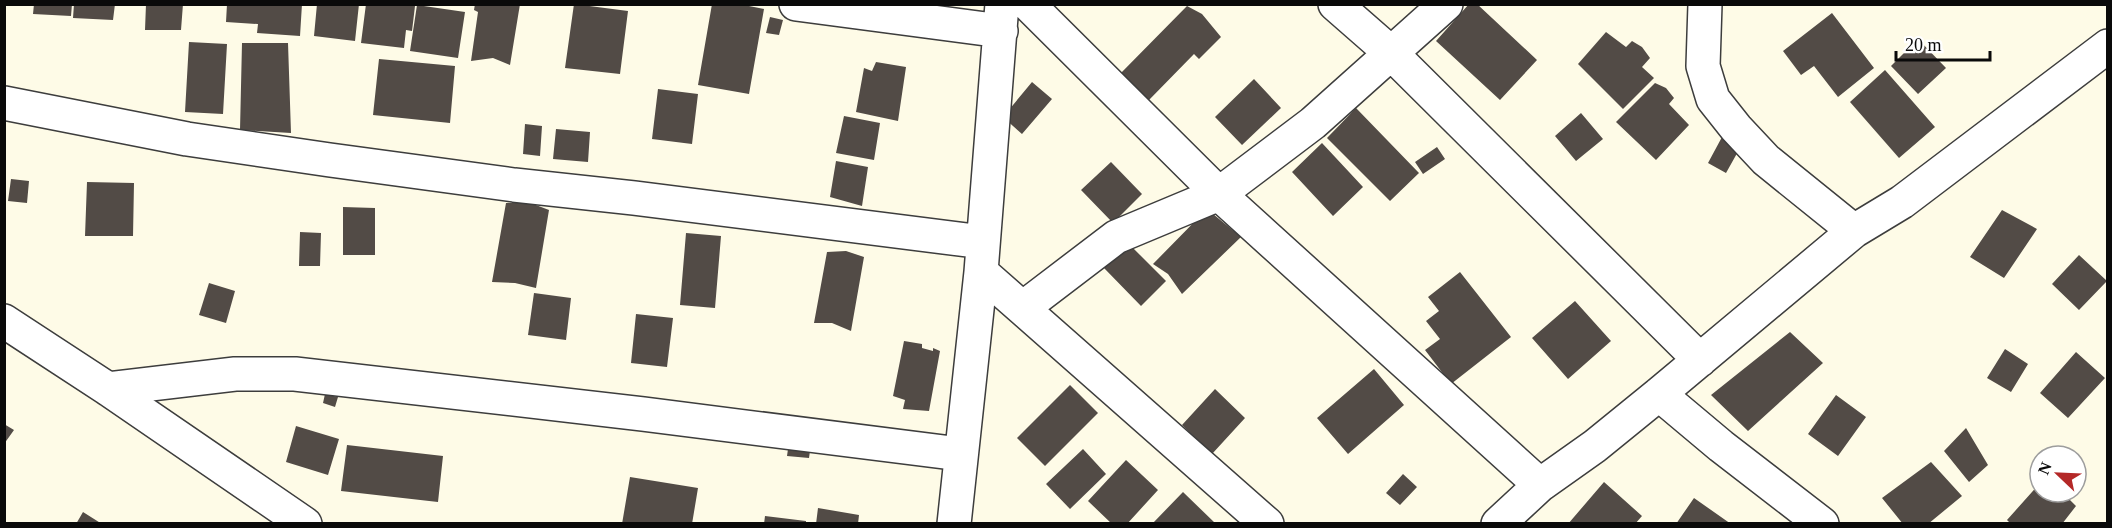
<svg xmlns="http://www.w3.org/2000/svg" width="2112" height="528" font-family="'Times New Roman',serif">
	<rect width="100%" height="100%" fill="#fefbe7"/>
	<path fill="#524b46" d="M34,4H72L71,16L33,14Z
		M74,4H115L113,20L73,18Z
		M146,4H183L181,30H145Z
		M227,4H302L300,36L257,33L258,24L226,22Z
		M317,4H359L355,41L314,36Z
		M366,4L415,6L412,31L406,30L404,48L361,43Z
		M475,4H520L510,65L493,58L471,61L478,12L474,10Z
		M574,4L628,11L620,74L565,68Z
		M712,4H739L764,9L749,94L698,85Z
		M1469,4H1477L1537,60L1500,100L1436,41Z
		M417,5L465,12L458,58L410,51Z
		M1187,6L1202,14L1221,37L1199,59L1194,54L1149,100L1133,84L1119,75Z
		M1832,13L1874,68L1838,97L1814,66L1801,75L1783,51Z
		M770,17L783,20L779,35L766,33Z
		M1606,32L1626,47L1632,41L1642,47L1650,58L1642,67L1654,78L1623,109L1578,64Z
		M1918,39L1946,68L1918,94L1891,66Z
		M189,42L227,44L223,114L185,112Z
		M242,43H288L291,133L240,130Z
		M379,59L455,66L450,123L373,115Z
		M876,62L906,67L898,121L856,112L864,68L872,71Z
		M1885,70L1935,127L1899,158L1850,102Z
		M1254,79L1281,108L1242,145L1215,117Z
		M1032,82L1052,99L1022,134L1003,117Z
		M1655,83L1666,88L1674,98L1669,104L1689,125L1656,160L1616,122Z
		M658,89L698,94L692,144L652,139Z
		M1356,108L1419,173L1390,201L1327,138Z
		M1581,113L1603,139L1576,161L1555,136Z
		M844,116L880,123L874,160L836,153Z
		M525,124L542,126L540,156L523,154Z
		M556,129L590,132L588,162L553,159Z
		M1722,137L1740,148L1726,173L1708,163Z
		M1322,143L1363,187L1333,216L1292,172Z
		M1437,147L1445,159L1423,174L1415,162Z
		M836,161L868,167L862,206L830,197Z
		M1111,162L1142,194L1113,223L1081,190Z
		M11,179L29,181L27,203L8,201Z
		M87,182L134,183L133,236H85Z
		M528,202L549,210L536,288L515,283L492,282L506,203Z
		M343,207L375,208V255H343Z
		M1207,209L1241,237L1182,294L1168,274L1153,264Z
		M2002,210L2037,229L2004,278L1970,257Z
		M300,232L321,233L320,266H299Z
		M686,233L721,236L715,308L680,305Z
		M1128,243L1166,281L1141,306L1104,268Z
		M846,251L864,257L851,331L832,323H814L827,252Z
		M2079,255L2107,281L2079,310L2052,284Z
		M1460,272L1511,337L1451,384L1425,350L1440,339L1426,321L1439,311L1428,297Z
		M209,283L235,291L226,323L199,315Z
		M534,293L571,298L566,340L528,335Z
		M1575,301L1611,341L1568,379L1532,338Z
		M636,314L673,318L667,367L631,363Z
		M1790,332L1823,363L1748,431L1711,395Z
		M904,341L922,344V348L933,351V348L940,351L929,411L903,409L905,400L893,396Z
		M2005,349L2028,364L2011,392L1987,378Z
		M2076,352L2105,378L2068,418L2040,393Z
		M1374,369L1404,405L1348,454L1317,418Z
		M1070,385L1098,413L1045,466L1017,438Z
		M1215,389L1245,418L1212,454L1182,425Z
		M325,394L338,397L335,407L323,403Z
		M1836,395L1866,417L1838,456L1808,434Z
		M4,424L14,430L4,444Z
		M296,426L339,439L328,475L286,462Z
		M1966,428L1988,465L1969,482L1944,451Z
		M789,442L811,444L809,458L787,456Z
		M347,445L443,456L438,502L341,491Z
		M1083,449L1106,474L1070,509L1046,484Z
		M1126,460L1158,490L1127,524H1112L1088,501Z
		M1931,462L1962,496L1928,524H1903L1882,498Z
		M1403,474L1417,487L1400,505L1386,493Z
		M630,477L698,488L692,524H622Z
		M1604,482L1642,516L1635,524H1568Z
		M2040,483V492H2062L2076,506L2062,524H2011L2007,520Z
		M1183,492L1216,524H1152Z
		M1694,498L1731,524H1676Z
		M818,508L859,515L858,524H816Z
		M83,512L102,524H76Z
		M765,516L806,521V524H764Z"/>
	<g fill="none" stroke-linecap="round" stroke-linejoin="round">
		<defs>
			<path id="street" d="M796,4L1001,31
				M1028,4L1219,194L1540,485
				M1335,4L1391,53L1700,360
				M1705,4L1703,66L1713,99L1736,128L1766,160L1854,231
				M4,103L187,139L330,160L514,185L634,198L983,242
				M981,272L1267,524
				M1023,308L1116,237L1219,194L1313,123L1446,4
				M4,321L108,389L305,524
				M108,389L235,374H295L643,414L960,454
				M1659,394L1721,446L1822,524
				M954,524L981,272L1002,4
				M1498,524L1540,485L1595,446L1659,394L1854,231L1902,202L2108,46"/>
		</defs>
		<use href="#street" stroke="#3d3d3d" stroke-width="36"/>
		<use href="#street" stroke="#fff" stroke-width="33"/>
	</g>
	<rect width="2112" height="528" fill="none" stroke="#0a0a0a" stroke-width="12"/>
	<g transform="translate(2058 474) rotate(293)"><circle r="28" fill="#ffffff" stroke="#9d9d9d" stroke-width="1.5"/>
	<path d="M0-4.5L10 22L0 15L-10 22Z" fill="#b42827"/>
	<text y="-9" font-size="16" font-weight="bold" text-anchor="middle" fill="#0a0a0a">N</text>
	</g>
	<path d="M1896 51v9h94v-9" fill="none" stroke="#0a0a0a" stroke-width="3"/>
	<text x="1905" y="51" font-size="18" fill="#0a0a0a" stroke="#ffffff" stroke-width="4.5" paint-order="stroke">20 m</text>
</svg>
